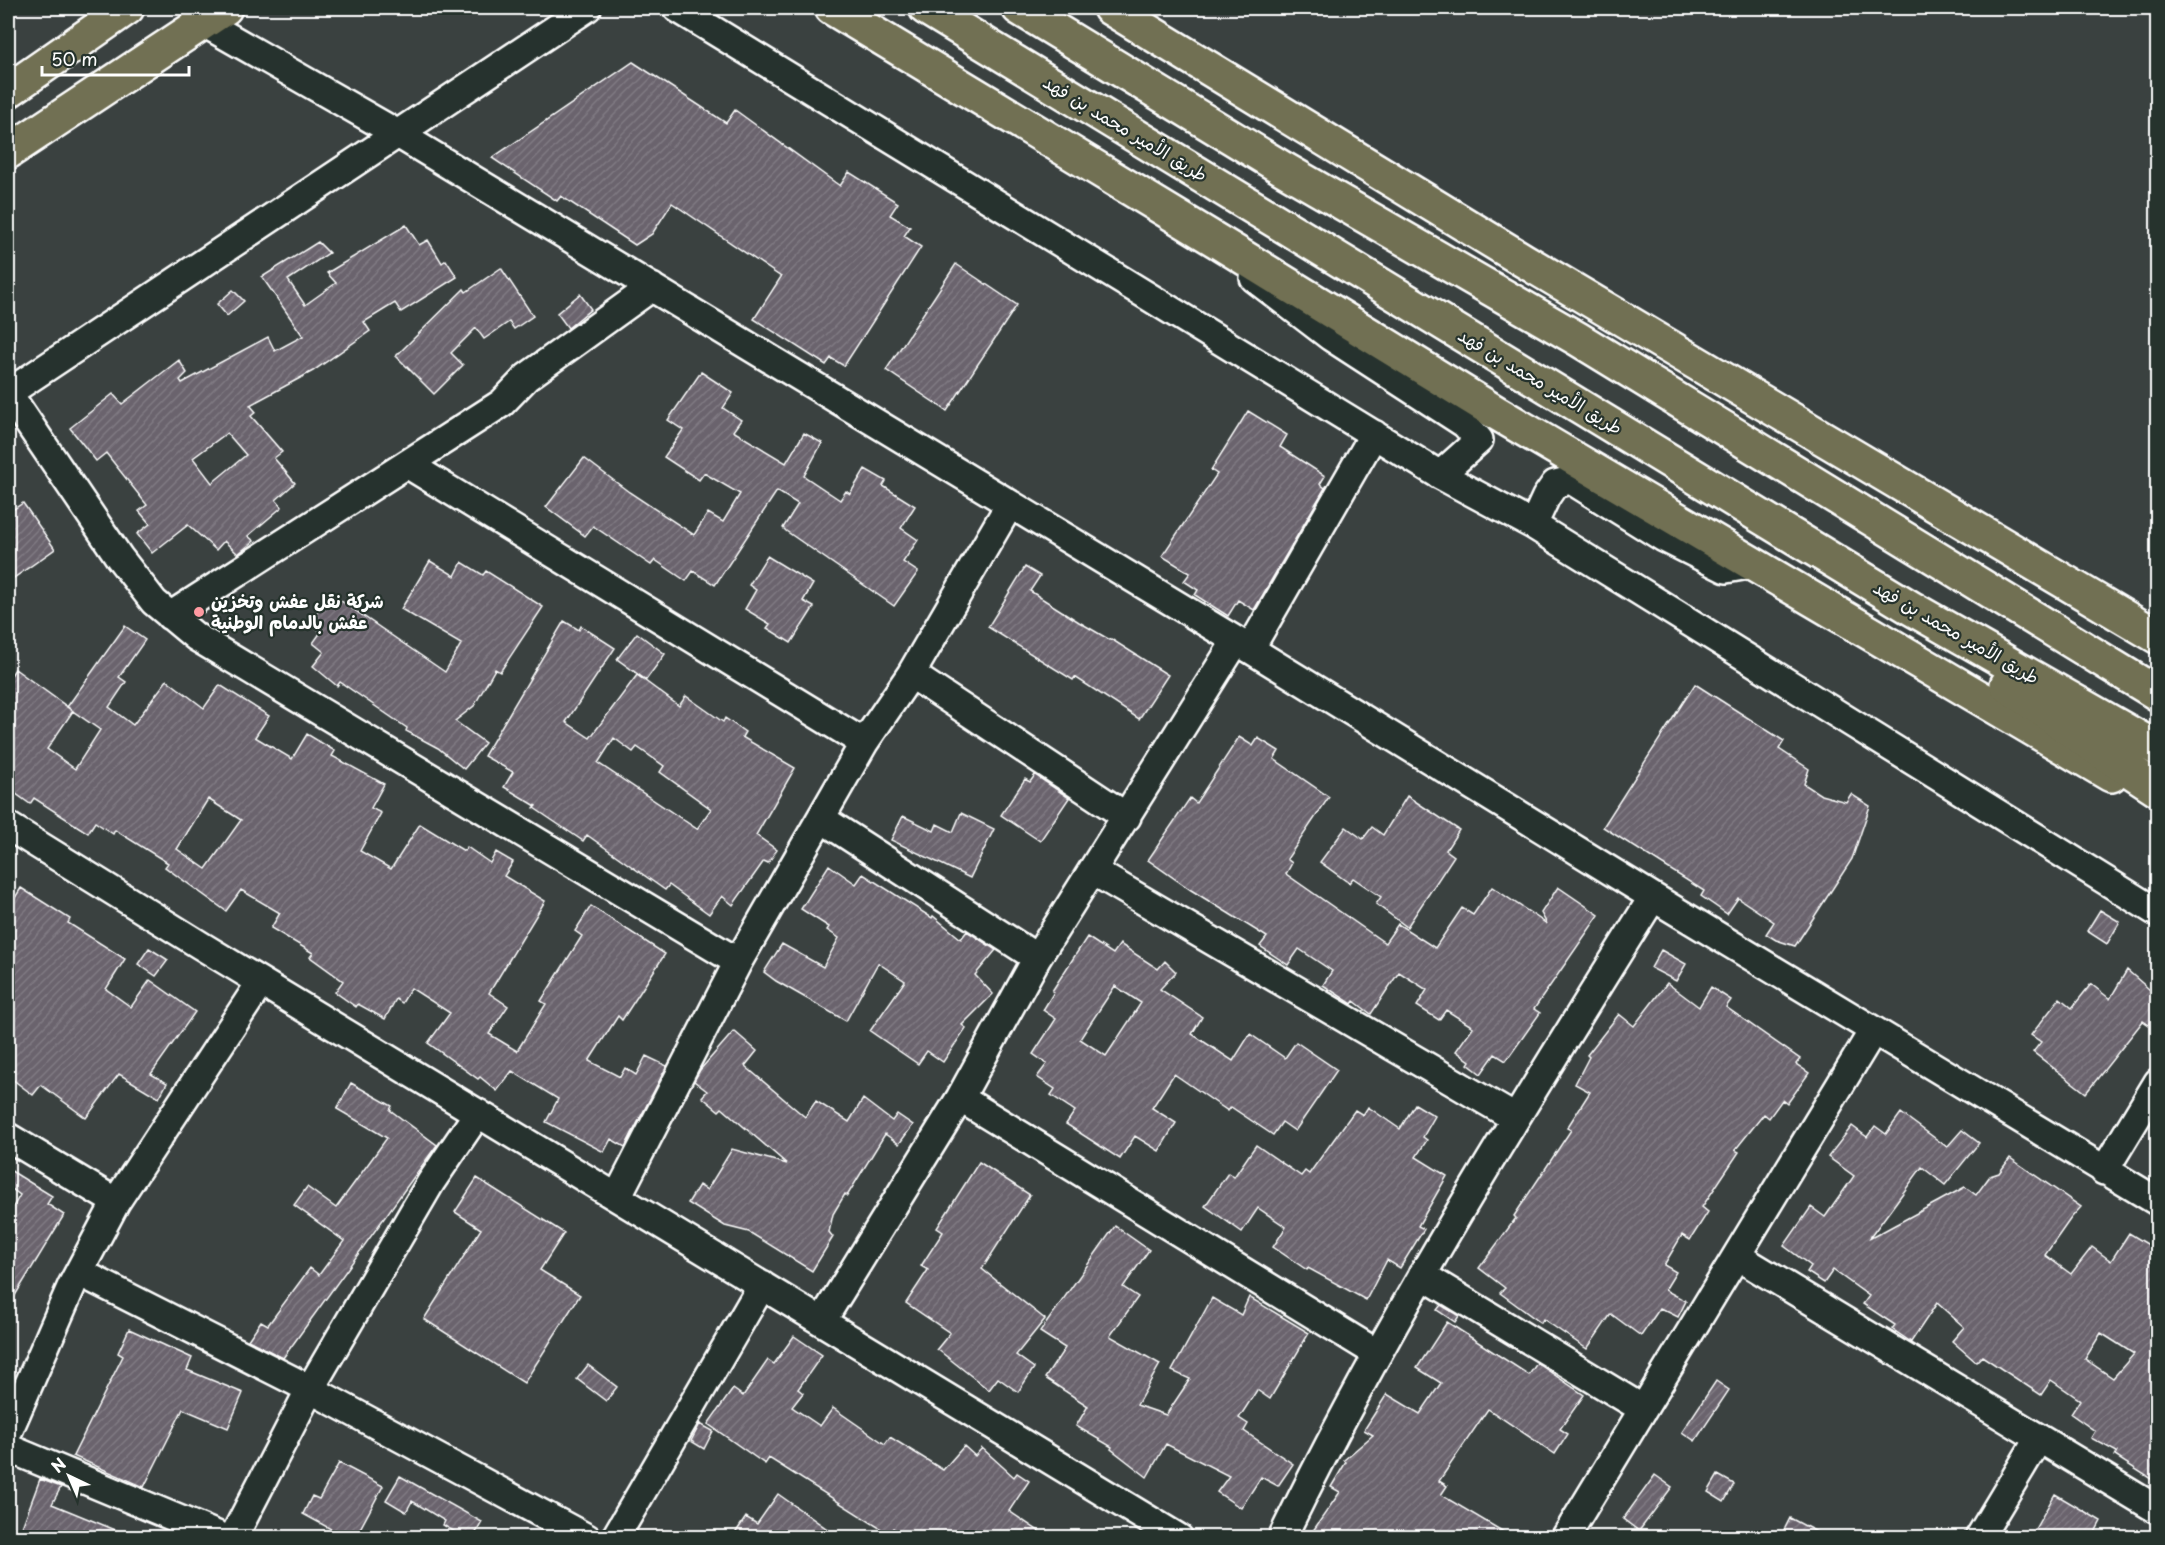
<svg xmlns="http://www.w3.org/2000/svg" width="2165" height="1545" font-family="'Playpen Sans','Playpen Sans Arabic',sans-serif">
	<defs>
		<pattern id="building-hatch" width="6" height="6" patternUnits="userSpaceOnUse" patternTransform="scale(1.5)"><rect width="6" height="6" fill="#6a636d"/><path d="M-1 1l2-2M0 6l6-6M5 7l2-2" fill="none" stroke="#807a83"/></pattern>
	</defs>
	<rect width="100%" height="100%" fill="#3a4140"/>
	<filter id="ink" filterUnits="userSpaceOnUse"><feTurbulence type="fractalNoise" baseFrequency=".0167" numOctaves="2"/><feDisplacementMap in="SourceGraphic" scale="12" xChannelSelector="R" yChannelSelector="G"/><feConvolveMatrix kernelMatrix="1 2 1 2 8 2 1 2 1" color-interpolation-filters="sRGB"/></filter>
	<g filter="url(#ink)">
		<path fill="url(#building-hatch)" stroke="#fff" stroke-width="1.5" fill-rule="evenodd" d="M633,62L726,123L735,110L840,186L849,172L898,203L890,215L910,227L904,236L921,247L844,366L831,358L826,365L754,319L781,277L672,203L652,234L635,245L561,196L557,201L492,158Z
			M406,225L419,245L428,240L442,263L446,260L457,277L401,312L395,303L364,322L370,331L313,371L250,405L256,412L251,416L282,452L274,458L295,483L276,500L282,507L248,536L254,541L238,554L224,541L216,550L188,525L152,553L137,534L150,524L139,511L147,505L106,453L96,461L70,428L113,394L122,404L179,360L187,373L180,380L182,383L268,337L275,351L303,336L262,277L318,242L329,253L288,280L305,305L336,283L327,273ZM227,433L246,455L212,483L193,458Z
			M956,264L1017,305L947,411L886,370Z
			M501,268L533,316L514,329L509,322L484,339L476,328L451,353L463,365L434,394L396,356L464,289L466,292Z
			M233,290L244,301L227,316L217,304Z
			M580,294L591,309L568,328L557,313Z
			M701,372L733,393L723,408L741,420L733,431L786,463L804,433L822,443L804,476L840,500L846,491L850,494L865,469L886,481L883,486L915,506L901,528L918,540L903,562L918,572L894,606L786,531L783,528L798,504L777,491L715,585L693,571L686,581L655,560L651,565L593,526L585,536L546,507L584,458L629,492L694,535L708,513L723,522L740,494L704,473L699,480L664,457L683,430L668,420Z
			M1248,411L1287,435L1280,447L1325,476L1320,484L1325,488L1254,610L1238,600L1228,616L1195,595L1198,590L1184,581L1190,573L1162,556L1217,474L1211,470Z
			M23,503L55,549L8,582V513Z
			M767,556L813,584L803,601L814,607L791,643L767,628L770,624L745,609L756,590L749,585Z
			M430,561L455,576L462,562L483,575L486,571L543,607L500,672L495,669L474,706L455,721L485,743L464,769L438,748L406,731L407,728L340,682L337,686L313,666L324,652L313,643L321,632L309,622L321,608L317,605L328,592L445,672L461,644L401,609Z
			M1025,567L1040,576L1030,591L1079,622L1110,640L1111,639L1168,675L1139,719L1075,677L1073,680L988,627Z
			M564,621L579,630L581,626L615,648L566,722L590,738L637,675L679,706L686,696L723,722L725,718L745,732L742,737L795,768L756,835L777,850L768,863L764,861L733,905L722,896L709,914L669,885L665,890L587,835L583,841L534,808L536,806L504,787L513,772L484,756ZM614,738L633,752L637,747L664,766L660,772L711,809L697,829L598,763Z
			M125,626L145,640L119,677L126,682L109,707L133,725L167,680L204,708L220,685L269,716L255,737L292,759L307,734L335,751L332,756L384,784L371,808L381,813L360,851L391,869L420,824L464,851L467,847L490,863L496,852L513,862L504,876L545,901L489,993L508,1006L489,1034L517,1051L546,1004L541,1001L582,936L575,931L591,906L665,954L622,1020L618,1016L589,1061L620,1077L625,1068L636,1075L646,1056L667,1066L625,1147L611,1139L604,1152L546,1122L558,1099L512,1071L497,1091L480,1077L478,1079L428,1043L450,1013L411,988L402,1003L396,999L385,1019L358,1004L356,1007L335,992L343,981L310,957L313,953L271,928L280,913L241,890L226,911L165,867L168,863L115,830L113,834L95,822L88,833L34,798L30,804L8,788V732L14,723L8,718V680L15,669L73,711L47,749L75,769L100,730L67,707ZM208,799L241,820L206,869L177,849Z
			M637,633L665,654L646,680L617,659Z
			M1695,684L1784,741L1779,749L1809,769L1804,784L1821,795L1846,802L1851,794L1870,806L1852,859L1795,946L1776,940L1766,934L1774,922L1738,898L1727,914L1701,896L1704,891L1603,827Z
			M1239,737L1253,746L1258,738L1279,751L1274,759L1329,797L1287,859L1292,863L1286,874L1385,943L1398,924L1435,948L1462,908L1473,915L1492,887L1547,924L1541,913L1558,887L1599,915L1534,1009L1540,1013L1506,1061L1495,1054L1481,1074L1468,1064L1470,1061L1456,1051L1473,1027L1446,1010L1439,1020L1417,1006L1427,990L1399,972L1371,1014L1354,1001L1352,1004L1323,985L1332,971L1299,949L1288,965L1260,946L1267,937L1191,890L1148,860L1190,798L1196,803Z
			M1035,775L1069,798L1040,841L1001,815L1025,779L1030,782Z
			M1407,796L1459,830L1446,850L1454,856L1407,927L1376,904L1381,897L1353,878L1349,883L1320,862L1346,827L1363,839L1372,827L1383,835Z
			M961,813L994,829L970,878L891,840L903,816L934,831L937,824L953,832Z
			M829,865L856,884L863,874L932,918L933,916L961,939L967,931L996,950L975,975L993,994L962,1025L966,1028L943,1062L927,1051L918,1064L870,1031L905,981L878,963L846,1021L776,981L764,972L782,944L823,967L839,938L827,930L829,927L801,909Z
			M21,888L70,919L68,923L125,959L106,989L131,1007L150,980L195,1012L151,1074L167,1083L159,1098L119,1074L86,1118L41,1085L33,1095L8,1076V909Z
			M2100,910L2120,922L2107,944L2087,931Z
			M1087,937L1113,954L1120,944L1158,969L1165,961L1176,972L1160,989L1202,1017L1192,1034L1233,1061L1250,1034L1285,1058L1296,1042L1337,1070L1295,1131L1282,1122L1273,1135L1231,1107L1228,1111L1174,1074L1152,1108L1176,1123L1159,1151L1135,1136L1120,1159L1066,1124L1075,1111L1051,1095L1055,1089L1037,1077L1047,1064L1033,1054L1056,1019L1043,1010L1054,992L1052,991ZM1115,986L1141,1003L1106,1056L1080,1039Z
			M149,948L168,960L156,976L138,964Z
			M1661,950L1686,964L1676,981L1651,968Z
			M2127,970L2157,996V1015L2149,1025L2143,1021L2086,1093L2033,1052L2041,1042L2031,1035L2060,998L2072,1008L2091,984L2110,999Z
			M1667,983L1699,1007L1711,987L1731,1000L1726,1007L1800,1059L1796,1064L1809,1073L1787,1104L1782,1100L1769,1118L1764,1114L1735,1150L1739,1152L1702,1207L1708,1212L1690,1240L1682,1235L1664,1265L1676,1272L1665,1290L1686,1301L1678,1317L1660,1308L1641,1336L1611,1314L1587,1349L1543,1319L1541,1323L1500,1293L1505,1288L1479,1268L1516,1218L1514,1216L1571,1130L1567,1128L1590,1092L1575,1084L1589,1057L1587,1055L1619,1014L1634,1026Z
			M734,1031L757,1051L745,1066L805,1117L816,1101L849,1122L863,1099L892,1121L897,1114L913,1125L899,1144L885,1134L847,1196L845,1194L833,1214L829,1232L833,1237L812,1271L749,1232L725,1226L688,1203L699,1185L707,1190L732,1149L787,1164L722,1108L719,1111L702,1097L707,1091L694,1081L700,1070Z
			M351,1083L392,1106L390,1110L437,1145L283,1358L248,1340L261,1321L268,1325L310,1268L319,1275L344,1241L294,1205L307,1187L336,1208L387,1138L337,1109Z
			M1415,1104L1435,1116L1423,1137L1427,1140L1416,1157L1447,1176L1418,1226L1424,1229L1400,1268L1387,1260L1366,1300L1308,1268L1307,1270L1273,1247L1286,1227L1258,1208L1242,1232L1205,1206L1228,1173L1234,1177L1256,1145L1301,1176L1305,1171L1309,1174L1355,1110L1363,1115L1368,1107L1400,1129Z
			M1901,1113L1947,1147L1962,1130L1979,1143L1945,1185L1922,1167L1869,1239L1965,1187L1976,1195L1990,1176L1999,1173L2010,1158L2081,1207L2071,1218L2045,1255L2071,1274L2092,1247L2111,1261L2129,1233L2157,1250V1483L2115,1456L2117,1452L2091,1438L2095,1431L2071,1414L2080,1400L2051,1380L2041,1395L1982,1356L1976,1362L1952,1341L1964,1327L1937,1303L1911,1342L1892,1329L1895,1325L1863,1304L1869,1296L1833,1270L1824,1283L1807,1272L1811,1266L1784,1246L1811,1207L1825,1217L1854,1176L1828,1157L1852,1126L1867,1137L1875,1126L1886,1134ZM2101,1333L2134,1354L2113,1378L2085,1359Z
			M979,1162L1030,1195L982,1269L1045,1319L1016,1355L1034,1368L1018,1392L998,1378L989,1390L937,1349L950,1333L906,1303L928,1270L921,1266L943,1232L937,1228Z
			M8,1169L52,1196L47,1204L64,1215L8,1307V1216L20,1195L8,1186Z
			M477,1178L564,1233L540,1270L580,1295L524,1383L424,1319L481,1229L455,1212Z
			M1115,1226L1149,1250L1123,1287L1138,1297L1110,1336L1160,1364L1137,1405L1166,1415L1190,1379L1172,1371L1212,1298L1241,1315L1249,1297L1309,1333L1270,1399L1257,1390L1239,1418L1248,1424L1244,1431L1293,1464L1278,1486L1261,1477L1241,1508L1217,1492L1229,1476L1166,1444L1147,1477L1111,1449L1112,1447L1076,1426L1088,1406L1045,1378L1065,1348L1040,1332Z
			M1441,1305L1459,1316L1455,1322L1437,1310Z
			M1447,1322L1529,1375L1537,1363L1584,1395L1560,1429L1568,1434L1555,1454L1488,1409L1439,1481L1447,1486L1441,1495L1514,1538H1308L1340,1492L1331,1487L1346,1462L1344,1460L1373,1435L1364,1430L1387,1394L1420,1414L1441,1383L1417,1368Z
			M129,1329L192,1358L187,1370L243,1393L228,1428L183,1409L144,1487L73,1456L123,1356L118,1353Z
			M794,1336L822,1355L798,1389L803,1393L792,1407L820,1426L833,1408L885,1444L890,1437L943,1470L964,1446L975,1456L982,1448L1014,1477L1017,1473L1029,1481L1009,1511L1049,1538H908L893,1528L889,1534L769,1458L765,1464L708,1424L733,1389L743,1396L768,1360L774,1364Z
			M588,1365L617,1387L606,1401L577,1379Z
			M1716,1381L1729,1390L1695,1441L1682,1432Z
			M700,1424L713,1431L704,1449L691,1441Z
			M339,1463L383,1486L355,1538H326L331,1529L303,1514L312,1496L319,1499Z
			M1655,1475L1672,1487L1639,1531L1623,1519Z
			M1718,1475L1734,1484L1724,1502L1708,1492Z
			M400,1476L482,1522L473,1538H465L443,1525L445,1521L412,1501L406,1512L386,1500Z
			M40,1479L61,1487L52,1504L135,1538H18Z
			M778,1494L840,1538H732L746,1517L757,1524Z
			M2055,1494L2101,1521L2092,1538H2030Z
			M1790,1518L1828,1538H1780Z"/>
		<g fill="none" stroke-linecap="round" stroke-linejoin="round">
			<defs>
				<path id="minor" d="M677,8L1440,475L1533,525L2158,913
					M204,23L398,134L1250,649L1653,897L2158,1202
					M1254,278L1331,337L1465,424L1479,440L1440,475
					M8,393L119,557L154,602L196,637L738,962
					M8,393L587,8
					M407,464L864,743
					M1533,525L1546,497L1555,484L1571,480L1664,538L1726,569L1754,564
					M170,616L502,403L527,377L652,287
					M1250,649L1374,434
					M911,674L1127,817
					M822,819L1037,958
					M8,826L200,945L1179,1538
					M1093,871L1515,1118
					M960,1098L1378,1354
					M8,1137L116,1202
					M2104,1171L2158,1082
					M617,1197L738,962L864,743L911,674L1010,504
					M1737,1256L2158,1510
					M79,1272L310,1389L587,1538
					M1422,1275L1643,1409
					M822,1321L960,1098L1037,958L1236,641
					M8,1432L72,1285L116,1202L261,982
					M8,1448L224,1538
					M233,1538L310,1389L431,1182L478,1113
					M615,1538L762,1285
					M1282,1538C1390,1315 1522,1107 1653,897
					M1565,1538L1873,1031
					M1979,1538L2039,1438"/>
				<path id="major" d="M832,8L1217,241L1495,412L2111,775
					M1110,8L1523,260L2158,637
					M8,91L127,8
					M8,152L225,8"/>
				<path id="highway" d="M926,8L1911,608L2158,749
					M1019,8L1282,168L1578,339L2158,694
					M2007,685L2096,748L2158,789"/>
			</defs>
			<use href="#minor" stroke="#fff" stroke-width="32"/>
			<use href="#major" stroke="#fff" stroke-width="38"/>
			<use href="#highway" stroke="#fff" stroke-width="38"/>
			<use href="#minor" stroke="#26332d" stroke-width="27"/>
			<use href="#major" stroke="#716f52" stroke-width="33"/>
			<use href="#highway" stroke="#716f52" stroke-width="33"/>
		</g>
	</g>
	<circle fill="#ff9aa2" stroke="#26332d" stroke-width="2" cx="199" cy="612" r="6"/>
	<g text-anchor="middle" stroke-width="4.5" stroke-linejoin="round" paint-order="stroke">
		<g font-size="18" fill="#fff" stroke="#26332d">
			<text transform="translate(1125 129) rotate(31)" y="6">طريق الأمير محمد بن فهد</text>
			<text transform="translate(1540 382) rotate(31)" y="6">طريق الأمير محمد بن فهد</text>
			<text transform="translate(1956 633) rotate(30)" y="6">طريق الأمير محمد بن فهد</text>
		</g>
		<g font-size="18" font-weight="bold" fill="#fff" stroke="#26332d" text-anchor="start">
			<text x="211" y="608">شركة نقل عفش وتخزين<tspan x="211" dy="21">عفش بالدمام الوطنية</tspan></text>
		</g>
	</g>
	<rect width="2165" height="1545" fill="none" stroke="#26332d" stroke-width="30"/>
	<rect x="15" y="15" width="2135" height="1515" fill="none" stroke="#fff" stroke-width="2" filter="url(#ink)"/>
	<g transform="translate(69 1476) rotate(316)" stroke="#26332d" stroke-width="4.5" paint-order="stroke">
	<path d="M0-4.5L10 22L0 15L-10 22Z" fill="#ffffff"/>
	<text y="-9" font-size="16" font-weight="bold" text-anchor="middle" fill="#ffffff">N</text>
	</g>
	<path d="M42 66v9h147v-9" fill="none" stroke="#ffffff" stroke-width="3"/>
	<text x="51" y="66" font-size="18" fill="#ffffff" stroke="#26332d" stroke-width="4.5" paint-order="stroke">50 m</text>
</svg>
